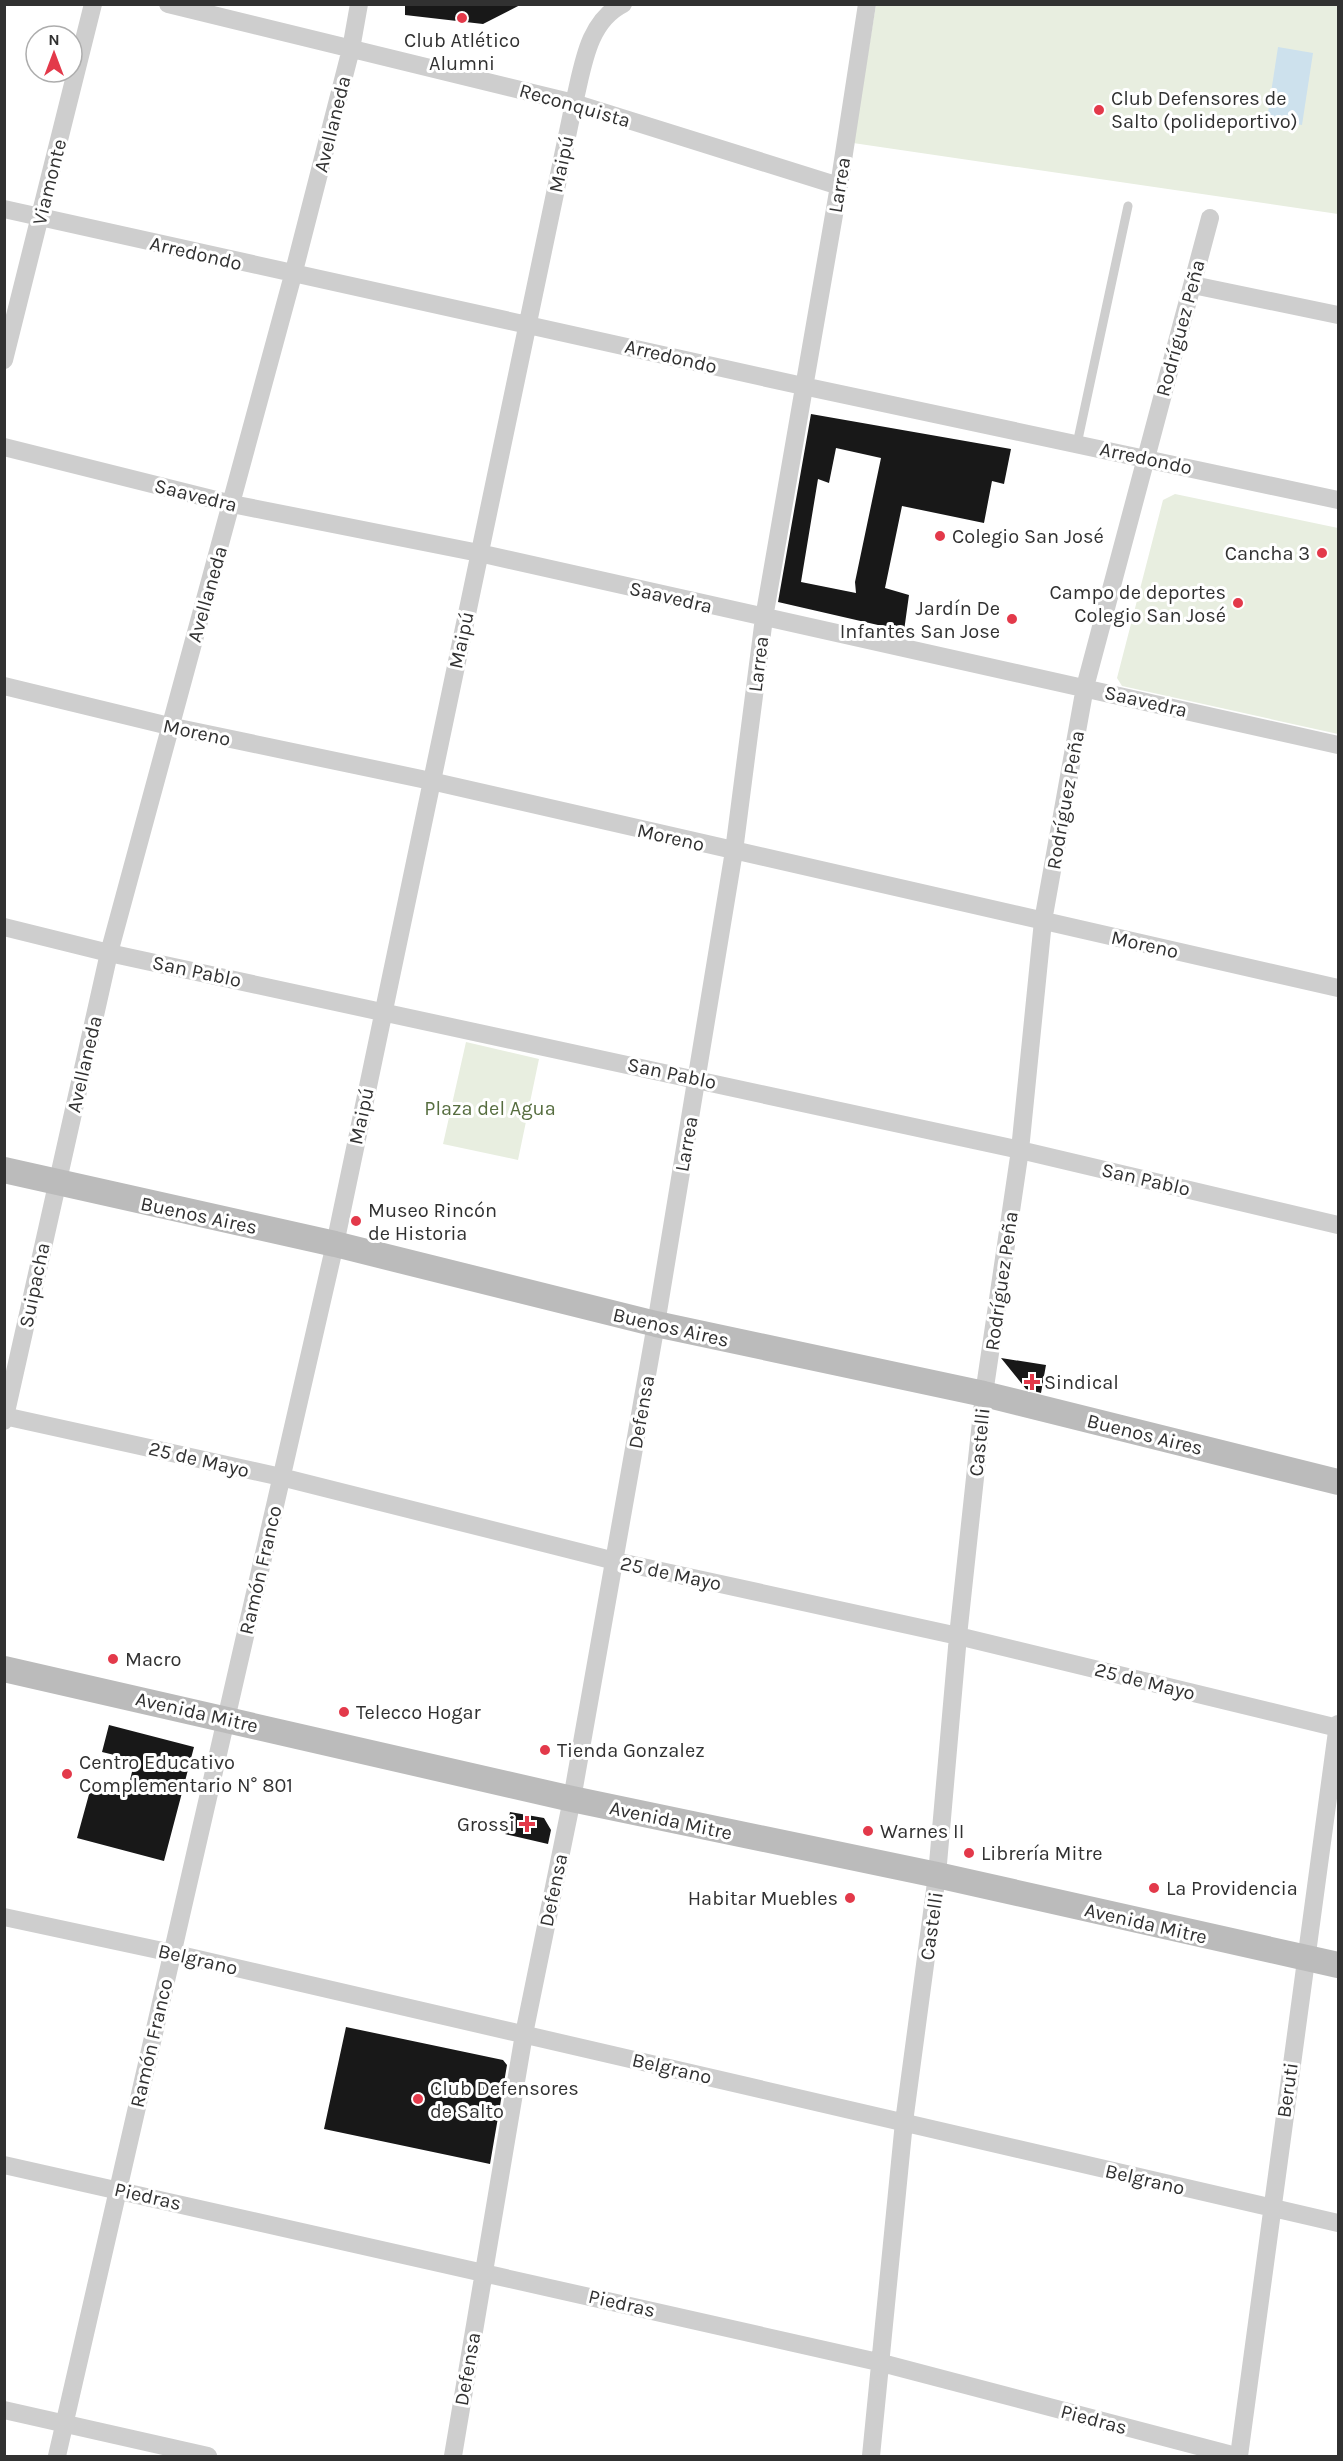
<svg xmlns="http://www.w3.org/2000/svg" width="1343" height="2461" font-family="Karla,sans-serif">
	<rect width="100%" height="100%" fill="#fff"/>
	<path fill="#e8eee0" d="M876,5H1338V214L853,143Z
		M1175,494L1338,528V734L1122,686L1117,678L1163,500Z
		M466,1042L539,1059L518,1160L443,1144Z"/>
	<path fill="#cde1ed" d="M1278,47L1313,53L1302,125L1267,119Z"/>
	<path fill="#181818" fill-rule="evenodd" d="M405,4H522L483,24L405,15Z
		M811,414L1011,449L1004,484L992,481L984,523L902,506L885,588L909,595L904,631L778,602ZM836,448L881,458L855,582L856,593L801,582L818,479L829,483Z
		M1001,1358L1046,1365L1041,1393L1026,1389Z
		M109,1725L194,1747L164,1861L77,1838L91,1787L126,1796L135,1760L102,1752Z
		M510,1812L544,1818L551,1830L548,1844L505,1834Z
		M346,2027L503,2060L507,2065L490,2164L324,2129Z"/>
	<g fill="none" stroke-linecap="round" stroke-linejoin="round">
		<path stroke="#cecece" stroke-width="9" d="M1077,444L1128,206"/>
		<path stroke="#cecece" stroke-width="18" d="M168,4L574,103L839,186
			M4,209L803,386L1338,500
			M1193,285L1338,315
			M4,360L93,4
			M4,447L232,504L479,553L1338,745
			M4,686L169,726L431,781L1338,988
			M4,927L109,953L1020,1150L1338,1225
			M4,1416L281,1477L615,1561L958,1636L1338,1728
			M4,1421L109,953L293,275L351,49L359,4
			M4,1917L172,1953L1338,2223
			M4,2165L878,2362L1236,2456
			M4,2410L208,2456
			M57,2456L335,1244L574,103C583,67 587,22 623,4
			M453,2456L524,2034L572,1799L656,1324L734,851L764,618L839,186L867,4
			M871,2456L904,2122L937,1875L958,1636L984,1394L1020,1150L1043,921L1085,687L1210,218
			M1239,2456L1338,1724"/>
		<path stroke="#bbb" stroke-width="26" d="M4,1170L335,1244L656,1324L984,1394L1338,1482
			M4,1669L572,1799L937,1875L1338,1965"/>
	</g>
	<g fill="#e3394a" stroke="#fff" stroke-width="2">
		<circle cx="462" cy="18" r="6"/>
		<circle cx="1099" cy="110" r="6"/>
		<circle cx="940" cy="536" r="6"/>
		<circle cx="1322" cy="553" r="6"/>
		<circle cx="1238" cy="603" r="6"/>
		<circle cx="1012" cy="619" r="6"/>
		<circle cx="356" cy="1221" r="6"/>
		<path d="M1029 1373h6v6h6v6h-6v6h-6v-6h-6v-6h6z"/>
		<circle cx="113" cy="1659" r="6"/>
		<circle cx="344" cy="1712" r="6"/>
		<circle cx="545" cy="1750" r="6"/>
		<circle cx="67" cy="1774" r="6"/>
		<path d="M524 1815h6v6h6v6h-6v6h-6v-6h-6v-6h6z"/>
		<circle cx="868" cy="1831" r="6"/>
		<circle cx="969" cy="1853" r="6"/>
		<circle cx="1154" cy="1888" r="6"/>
		<circle cx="850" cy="1898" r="6"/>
		<circle cx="418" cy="2099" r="6"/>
	</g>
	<g text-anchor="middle" stroke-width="6" stroke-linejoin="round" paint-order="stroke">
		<g font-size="20" fill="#313131" stroke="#fff" text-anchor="start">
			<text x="462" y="47" text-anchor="middle">Club Atlético<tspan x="462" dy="23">Alumni</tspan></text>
			<text x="1111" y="105">Club Defensores de<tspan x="1111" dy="23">Salto (polideportivo)</tspan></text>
			<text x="952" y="543">Colegio San José</text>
			<text x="1310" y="560" text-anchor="end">Cancha 3</text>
			<text x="1226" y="599" text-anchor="end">Campo de deportes<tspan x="1226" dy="23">Colegio San José</tspan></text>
			<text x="1000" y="615" text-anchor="end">Jardín De<tspan x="1000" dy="23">Infantes San Jose</tspan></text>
			<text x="368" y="1217">Museo Rincón<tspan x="368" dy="23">de Historia</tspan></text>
			<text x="1044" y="1389">Sindical</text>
			<text x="125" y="1666">Macro</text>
			<text x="356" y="1719">Telecco Hogar</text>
			<text x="557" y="1757">Tienda Gonzalez</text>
			<text x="79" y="1769">Centro Educativo<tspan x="79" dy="23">Complementario N° 801</tspan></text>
			<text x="515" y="1831" text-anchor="end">Grossi</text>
			<text x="880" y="1838">Warnes II</text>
			<text x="981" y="1860">Librería Mitre</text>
			<text x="1166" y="1895">La Providencia</text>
			<text x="838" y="1905" text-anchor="end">Habitar Muebles</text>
			<text x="430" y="2095">Club Defensores<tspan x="430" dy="23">de Salto</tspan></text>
		</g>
		<g font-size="20" fill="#313131" stroke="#fff">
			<text transform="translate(575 105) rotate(16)" y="7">Reconquista</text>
			<text transform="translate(332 124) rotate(-76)" y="7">Avellaneda</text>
			<text transform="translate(561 164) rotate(-78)" y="7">Maipú</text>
			<text transform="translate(49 182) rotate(-76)" y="7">Viamonte</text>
			<text transform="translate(839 185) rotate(-81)" y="7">Larrea</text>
			<text transform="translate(196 253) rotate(13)" y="7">Arredondo</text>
			<text transform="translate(1180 328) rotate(-75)" y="7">Rodríguez Peña</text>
			<text transform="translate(671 356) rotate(13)" y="7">Arredondo</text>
			<text transform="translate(1146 458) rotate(12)" y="7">Arredondo</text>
			<text transform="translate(196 495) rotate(14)" y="7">Saavedra</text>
			<text transform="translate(207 594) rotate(-74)" y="7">Avellaneda</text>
			<text transform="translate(671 597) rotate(13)" y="7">Saavedra</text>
			<text transform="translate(461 640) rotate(-78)" y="7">Maipú</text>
			<text transform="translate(758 664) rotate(-83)" y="7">Larrea</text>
			<text transform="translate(1146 701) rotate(13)" y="7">Saavedra</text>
			<text transform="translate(197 732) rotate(12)" y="7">Moreno</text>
			<text transform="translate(1065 800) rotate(-80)" y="7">Rodríguez Peña</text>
			<text transform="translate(671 837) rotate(13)" y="7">Moreno</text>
			<text transform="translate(1145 944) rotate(13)" y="7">Moreno</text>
			<text transform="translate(197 971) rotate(12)" y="7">San Pablo</text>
			<text transform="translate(84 1064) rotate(-77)" y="7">Avellaneda</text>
			<text transform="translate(672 1073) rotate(12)" y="7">San Pablo</text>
			<text transform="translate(361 1116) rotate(-78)" y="7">Maipú</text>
			<text transform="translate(686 1144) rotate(-80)" y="7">Larrea</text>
			<text transform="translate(1146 1179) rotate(13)" y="7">San Pablo</text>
			<text transform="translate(199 1215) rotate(12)" y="7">Buenos Aires</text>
			<text transform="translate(1001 1281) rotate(-82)" y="7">Rodríguez Peña</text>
			<text transform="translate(34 1285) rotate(-78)" y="7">Suipacha</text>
			<text transform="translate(671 1327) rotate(13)" y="7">Buenos Aires</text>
			<text transform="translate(641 1412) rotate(-80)" y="7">Defensa</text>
			<text transform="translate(1145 1434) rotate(14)" y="7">Buenos Aires</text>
			<text transform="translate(979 1442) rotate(-84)" y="7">Castelli</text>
			<text transform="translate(199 1459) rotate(13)" y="7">25 de Mayo</text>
			<text transform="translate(260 1570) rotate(-77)" y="7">Ramón Franco</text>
			<text transform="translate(671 1573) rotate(12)" y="7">25 de Mayo</text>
			<text transform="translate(1145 1681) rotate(14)" y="7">25 de Mayo</text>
			<text transform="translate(197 1712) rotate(13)" y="7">Avenida Mitre</text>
			<text transform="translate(671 1820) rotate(12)" y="7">Avenida Mitre</text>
			<text transform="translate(553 1890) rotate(-78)" y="7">Defensa</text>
			<text transform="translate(1146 1923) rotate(13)" y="7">Avenida Mitre</text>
			<text transform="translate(931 1926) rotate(-82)" y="7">Castelli</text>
			<text transform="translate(198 1959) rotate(13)" y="7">Belgrano</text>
			<text transform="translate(151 2043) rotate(-77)" y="7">Ramón Franco</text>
			<text transform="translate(672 2068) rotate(13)" y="7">Belgrano</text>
			<text transform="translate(1287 2090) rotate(-82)" y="7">Beruti</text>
			<text transform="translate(1145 2179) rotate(13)" y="7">Belgrano</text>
			<text transform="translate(148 2196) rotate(13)" y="7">Piedras</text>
			<text transform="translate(622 2303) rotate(13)" y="7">Piedras</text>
			<text transform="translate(467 2369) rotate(-80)" y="7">Defensa</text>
			<text transform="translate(1094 2419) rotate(15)" y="7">Piedras</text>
		</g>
		<g font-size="20" fill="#566d3f" stroke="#fff">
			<text x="490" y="1115">Plaza del Agua</text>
		</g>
	</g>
	<rect width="1343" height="2461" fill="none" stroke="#313131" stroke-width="12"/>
	<g transform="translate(54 54)"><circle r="28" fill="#ffffff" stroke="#adadad" stroke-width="1.5"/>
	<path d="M0-4.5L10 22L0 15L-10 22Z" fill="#e3394a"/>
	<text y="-9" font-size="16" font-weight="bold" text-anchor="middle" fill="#313131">N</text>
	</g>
</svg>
